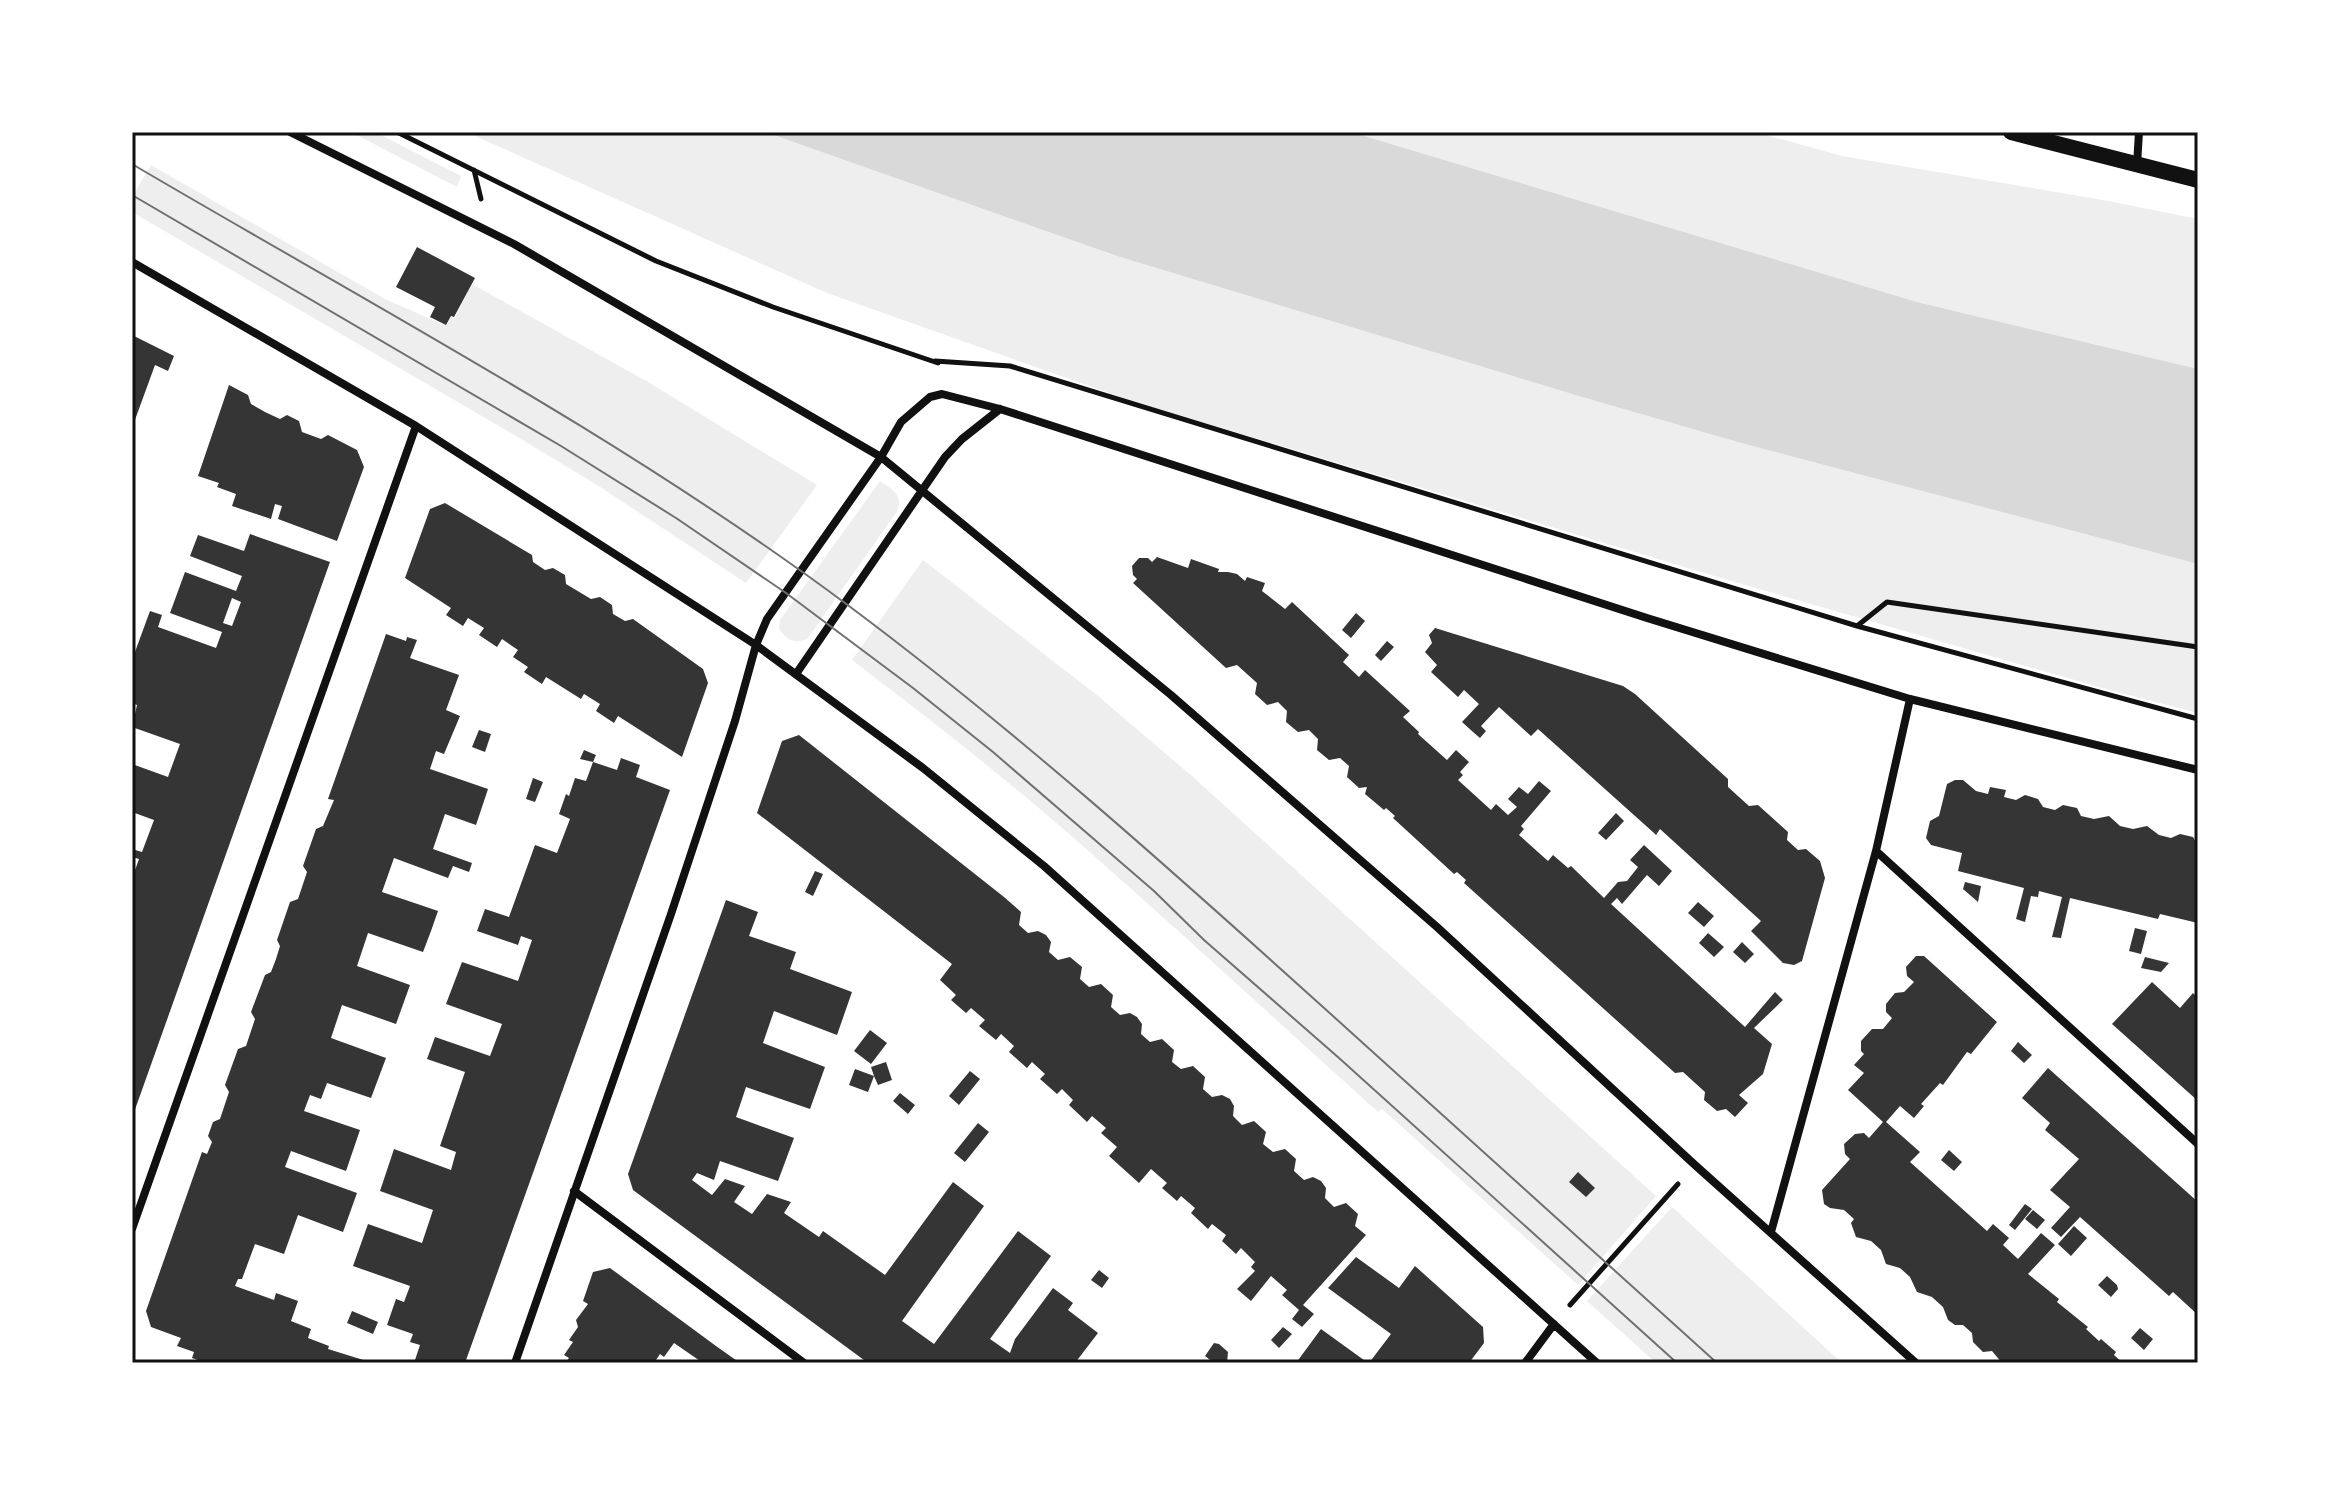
<svg xmlns="http://www.w3.org/2000/svg" width="2330" height="1495" font-family="Quicksand,sans-serif">
	<rect width="100%" height="100%" fill="#fff"/>
	<path fill="#eee" d="M351,132H375L461,176L457,187Z
		M466,132H765L1117,256L1582,397L1741,443L2198,564V713L2095,686L1721,578L1129,400L827,293Z
		M1351,132H1755L1842,156L2103,200L2198,219V369L1917,302Z
		M151,165L385,299L446,326L451,317L455,318L472,284L648,382L817,485L746,583L594,483L516,436L132,212V197Z
		M880,481C891,489 903,494 898,510L808,638C795,645 786,640 779,628L780,620Z
		M923,560L1098,696L1193,777L1656,1196L1578,1285L1382,1109L1378,1112C1280,1024 1183,934 1084,847C1009,781 931,720 852,660Z
		M1672,1207L1842,1363H1656L1587,1301Z"/>
	<path fill="#d9d9d9" d="M765,132H1351L1917,302L2198,369V564L1741,443L1582,397L1117,256Z"/>
	<path fill="#353535" fill-rule="evenodd" d="M417,247L475,278L454,317L451,316L446,325L430,317L435,307L396,287Z
		M132,335L174,356L168,371L155,365L132,428Z
		M229,385L248,395L251,404L265,412L280,419L287,415L299,421L302,432L321,439L328,435L357,450L364,467L337,541L278,519L282,506L275,504L271,519L232,506L236,494L217,487L219,483L198,476Z
		M445,503L532,555L533,562L545,570L553,568L565,575L566,584L591,599L600,597L612,605L613,614L625,621L633,619L703,669L708,683L682,757L618,716L614,723L596,711L600,704L584,694L581,699L546,677L542,684L524,672L528,667L513,657L518,650L502,639L497,647L479,635L484,628L468,618L463,626L446,615L451,608L405,578L430,509Z
		M250,534L330,562L132,1118V873H134L139,859L132,857V849L142,852L154,820L132,812V764L168,777L180,744L132,727L137,705L132,703V660L150,611L162,615L158,627L216,648L222,632L170,613L185,572L236,591L242,576L190,556L198,535L244,551ZM232,598L241,602L232,626L223,623Z
		M1157,557L1188,568L1191,559L1219,569L1218,572H1228L1237,574L1245,581L1247,577L1265,583L1262,591L1285,609L1292,602L1349,655L1343,662L1359,677L1365,670L1410,711L1403,717L1419,732L1418,734L1447,760L1456,750L1469,762L1460,772L1463,775L1458,780L1491,810L1496,804L1508,815L1517,807L1508,799L1519,787L1528,794L1539,781L1551,791L1521,826L1524,829L1519,835L1548,861L1553,855L1568,868L1571,866L1604,898L1618,882L1627,881L1638,867L1630,860L1644,845L1672,871L1659,886L1647,875L1622,904L1617,898L1611,904L1745,1027L1775,992L1783,1000L1754,1028L1772,1044L1763,1074L1739,1095L1748,1103L1735,1117L1726,1109L1717,1111L1704,1100L1705,1092L1683,1072L1675,1073L1464,883L1466,880L1457,872L1454,874L1393,818L1395,816L1386,808L1384,810L1365,794L1367,787L1359,788L1347,777L1349,766L1340,758L1329,760L1317,750L1318,739L1309,730L1298,732L1286,722L1287,711L1278,702L1267,705L1255,694L1257,683L1237,665L1226,668L1133,583L1137,579L1133,575L1132,566L1139,558H1148L1152,562Z
		M1356,613L1365,621L1351,638L1342,630Z
		M1435,628L1623,686L1635,694L1728,779V787L1749,806L1758,805L1788,832L1787,840L1798,850L1806,849L1820,861L1825,878L1802,961L1794,965L1783,963L1751,931L1761,921L1660,829L1656,835L1654,833L1538,729L1531,736L1499,707L1481,726L1486,731L1480,738L1473,732L1462,722L1479,704L1464,690L1458,697L1431,672L1437,665L1425,652L1432,643L1429,635Z
		M386,634L406,641L407,637L417,640L410,658L459,675L446,710L460,716L444,754L436,751L430,769L488,789L476,825L445,814L433,849L472,863L469,872L453,866L448,878L394,858L382,892L438,911L431,931L423,952L368,933L357,966L410,985L396,1024L342,1005L331,1038L386,1058L371,1098L327,1083L321,1099L310,1095L304,1111L360,1130L346,1171L291,1151L285,1167L357,1193L343,1232L298,1215L284,1254L255,1244L242,1279H238L235,1286L274,1300L276,1293L298,1301L291,1321L311,1329L308,1338L329,1346L328,1349L373,1363H206L192,1358L194,1352L177,1346L181,1338L151,1327L146,1311L202,1152L207,1154L212,1142L208,1136L213,1122L220,1119L229,1092L225,1085L238,1049L246,1046L255,1019L251,1012L265,975L271,972L276,959L280,946L277,940L290,902L298,899L307,872L303,866L316,829L323,826L334,800L328,799Z
		M1387,641L1394,647L1381,661L1375,655Z
		M479,730L491,734L485,752L472,747Z
		M799,735L1004,897L1021,912L1019,925L1028,933L1038,931L1046,935L1051,942L1049,952L1058,960L1070,957L1082,967L1080,979L1089,987L1101,984L1113,995L1111,1007L1120,1015L1130,1013L1137,1017L1142,1024L1141,1034L1150,1042L1162,1039L1174,1050L1172,1062L1181,1069L1193,1066L1205,1077L1203,1089L1212,1097L1222,1095L1230,1099L1234,1106L1233,1116L1242,1125L1254,1121L1266,1132L1263,1144L1273,1152L1285,1149L1296,1159L1294,1171L1304,1180L1313,1177L1321,1181L1326,1188L1325,1198L1334,1207L1346,1203L1358,1214L1355,1226L1366,1235L1303,1305L1314,1314L1302,1327L1292,1319L1299,1310L1282,1295L1287,1290L1271,1276L1251,1301L1237,1289L1255,1271L1251,1267L1255,1262L1241,1248L1236,1254L1222,1241L1226,1235L1212,1224L1208,1229L1191,1213L1195,1208L1181,1196L1177,1201L1162,1188L1167,1183L1151,1169L1139,1183L1109,1156L1117,1147L1101,1133L1106,1128L1092,1116L1087,1122L1069,1105L1073,1100L1062,1089L1057,1094L1040,1079L1045,1074L1032,1062L1027,1068L1009,1052L1014,1046L1001,1034L996,1040L979,1026L985,1020L971,1008L966,1013L951,1000L956,995L940,980L952,964L757,813L782,741Z
		M584,750L596,755L593,762L617,770L621,758L640,765L636,777L670,790L465,1363H414L420,1345L410,1342L413,1334L387,1325L396,1299L404,1302L410,1286L353,1266L368,1224L422,1243L433,1210L380,1191L394,1149L451,1170L456,1152L440,1146L465,1072L427,1059L435,1037L490,1056L502,1024L446,1004L462,962L518,981L532,940L521,936L518,945L477,931L485,909L509,917L535,845L557,853L570,819L559,814L566,794L569,796L575,778L586,781L593,762L580,759Z
		M533,778L543,782L535,802L526,799Z
		M1955,780H1963L1976,791L1988,794L1990,787L2006,790L2004,797L2016,800L2025,795L2038,799L2043,807L2055,810L2063,805L2077,808L2081,816L2094,819L2109,816L2120,826L2133,829L2147,826L2159,835L2171,838L2180,834L2193,837L2198,846V923L2160,914L2158,919L2070,898L2061,938L2052,937L2062,897L2039,891L2038,897L2031,896L2025,922L2016,919L2024,888L1958,871L1962,853L1931,845L1926,838L1930,821L1939,816L1947,784Z
		M1616,813L1624,821L1606,840L1598,833Z
		M815,871L823,874L813,896L805,892Z
		M1965,882L1981,886L1978,902L1963,889Z
		M726,900L758,912L749,936L796,952L790,969L852,992L837,1035L774,1011L763,1043L825,1067L810,1109L746,1087L736,1117L794,1138L778,1181L720,1161L714,1180L697,1173L692,1180L712,1195L725,1179L745,1186L734,1202L752,1214L767,1194L791,1202L784,1213L819,1237L823,1231L885,1275L953,1182L984,1206L902,1321L934,1344L1018,1231L1051,1256L990,1339L1010,1353L1015,1339L1053,1288L1073,1303L1068,1310L1098,1333L1075,1363H868L633,1190L628,1174Z
		M1698,902L1714,916L1704,927L1688,913Z
		M2135,928L2147,931L2141,954L2129,951Z
		M1708,933L1724,947L1714,957L1699,943Z
		M1742,942L1754,954L1745,963L1733,952Z
		M1916,956H1924L1997,1022L1971,1054L1967,1052L1943,1085L1940,1083L1921,1104L1924,1106L1914,1118L1900,1106L1886,1122L1920,1152L1910,1162L1987,1231L1993,1224L2009,1238L2003,1245L2018,1259L2041,1233L2055,1245L2028,1274L2059,1299L2057,1302L2088,1327L2086,1329L2099,1341L2101,1339L2116,1352L2114,1355L2123,1363H2002L1992,1351L1983,1352L1973,1342L1972,1333L1963,1325H1955L1948,1320L1943,1307L1932,1297L1917,1292L1910,1277L1900,1268L1886,1264L1881,1250L1871,1241L1856,1237L1851,1223L1854,1219L1844,1210L1830,1208L1824,1204L1822,1190L1850,1159L1845,1154L1844,1144L1855,1134L1864,1133L1869,1138L1883,1122L1848,1090L1864,1073L1854,1065L1864,1054L1861,1051V1041L1872,1029H1883L1892,1018L1886,1012V1004L1895,993L1904,992L1914,982L1907,976L1906,967Z
		M2145,957L2169,963L2161,972L2141,968Z
		M2152,982L2180,1008L2193,993L2198,998V1101L2112,1024Z
		M870,1030L887,1043L871,1064L854,1051Z
		M2018,1042L2032,1055L2024,1063L2011,1051Z
		M886,1062L892,1080L878,1085L874,1076L868,1092L849,1085L855,1069L874,1076L871,1067Z
		M2048,1068L2198,1202V1315L2173,1292L2169,1296L2080,1217L2061,1237L2051,1228L2070,1207L2050,1190L2079,1159L2045,1130L2050,1123L2022,1098Z
		M970,1071L980,1079L959,1105L949,1096Z
		M900,1093L915,1105L908,1114L893,1101Z
		M978,1123L989,1132L965,1162L954,1153Z
		M1949,1150L1962,1162L1954,1171L1941,1160Z
		M1578,1172L1595,1188L1586,1197L1569,1182Z
		M2025,1204L2032,1209L2015,1230L2009,1225Z
		M2033,1210L2045,1220L2037,1229L2025,1219Z
		M2074,1226L2087,1238L2071,1256L2058,1244Z
		M1356,1257L1399,1288L1415,1266L1483,1327L1484,1343L1469,1363H1369L1391,1334L1328,1288Z
		M610,1268L716,1346L740,1363H703L674,1343L664,1357L660,1354L654,1363H565L569,1358L564,1355L573,1342L569,1340L578,1327L576,1320L588,1304L583,1301L593,1272Z
		M1099,1270L1109,1278L1102,1288L1091,1280Z
		M2107,1276L2117,1285L2118,1289L2111,1297L2098,1285Z
		M352,1311L378,1322L373,1334L347,1323Z
		M1283,1327L1292,1334L1279,1348L1271,1340Z
		M2140,1328L2153,1339L2144,1350L2131,1338Z
		M1321,1329L1368,1363H1296Z
		M1214,1343L1219,1344L1228,1352L1227,1363H1214L1205,1356Z"/>
	<g fill="none" stroke-linecap="round" stroke-linejoin="round">
		<path stroke="#111" stroke-width="5" d="M397,132L656,261L773,307L938,363
			M474,170L481,199
			M935,361L1010,366L1857,626L1887,602L2198,647
			M1857,626L2198,719
			M1570,1305L1678,1184"/>
		<path stroke="#111" stroke-width="8" d="M290,132L514,244L881,457L1171,695L1437,927L1695,1165L1916,1363
			M2137,165L2139,132
			M132,262L416,426L756,645L923,768L1044,866L1597,1363
			M796,674L945,457L962,439L1000,409
			M1876,851L2198,1144
			M574,1191L804,1363
			M132,1229L416,426
			M1771,1232L1876,851L1910,699
			M515,1363L671,914L735,721L756,645L767,619L881,457L901,422L930,397L942,394L1000,409L1647,618L1910,699L2198,770
			M1525,1363L1554,1324"/>
		<path stroke="#111" stroke-width="16" d="M2011,132L2198,180"/>
		<path stroke="#707070" stroke-width="2" d="M132,164C373,306 624,438 849,606C1015,730 1169,868 1323,1007C1454,1126 1586,1244 1717,1363
			M132,195L561,446L676,518L786,593L913,688L993,752L1154,891L1204,940L1339,1058L1677,1363"/>
	</g>
	<rect width="2330" height="1495" fill="none" stroke="#ffffff" stroke-width="268"/>
	<rect x="134" y="134" width="2062" height="1227" fill="none" stroke="#111" stroke-width="3"/>
</svg>
